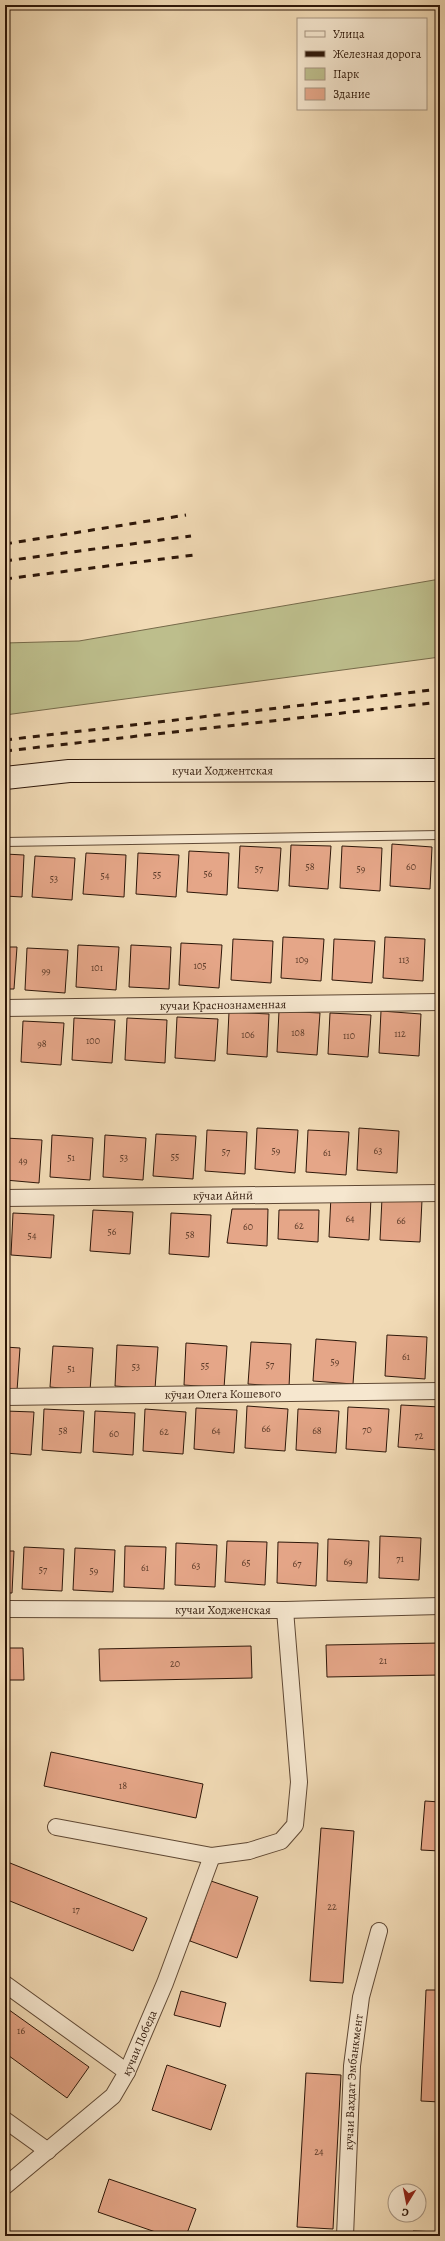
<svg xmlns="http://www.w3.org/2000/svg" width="445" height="2241" font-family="Alegreya,serif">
	<rect width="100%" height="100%" fill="#f1dab5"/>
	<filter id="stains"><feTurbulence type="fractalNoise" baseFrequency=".005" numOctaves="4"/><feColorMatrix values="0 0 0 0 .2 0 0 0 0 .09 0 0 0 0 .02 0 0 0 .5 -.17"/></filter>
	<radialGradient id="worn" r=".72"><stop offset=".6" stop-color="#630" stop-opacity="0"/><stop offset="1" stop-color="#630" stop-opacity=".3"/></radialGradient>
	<path fill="#bdbe8c" stroke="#766a4a" d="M440,579V657L5,715V643L79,641Z"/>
	<path fill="#e5a688" stroke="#2e1709" d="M392,844L432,847L430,889L390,886Z
		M291,845L331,846L328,889L289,886Z
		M240,846L281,848L278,891L238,888Z
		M342,846L382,848L380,891L340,888Z
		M189,851L229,853L227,895L187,892Z
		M86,853L126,855L124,897L83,894Z
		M138,853L179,855L176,897L136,894Z
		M5,854L24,855L22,897L5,896Z
		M35,856L75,858L72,900L32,897Z
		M283,937L324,939L321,981L281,978Z
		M385,937L425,939L423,981L383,978Z
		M233,939L273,941L271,983L231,980Z
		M334,939L375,941L372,983L332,980Z
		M181,943L222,945L219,988L179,985Z
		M78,945L119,947L116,990L76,987Z
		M131,945L171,947L169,989L129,987Z
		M5,947H17L14,989H5Z
		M27,948L68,950L65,993L25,990Z
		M279,1011L320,1013L317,1055L277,1052Z
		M381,1011L421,1014L419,1056L379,1053Z
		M229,1012L269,1014L267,1057L227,1054Z
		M330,1013L371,1015L368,1057L328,1054Z
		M177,1017L218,1019L215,1061L175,1058Z
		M74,1018L115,1020L112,1063L72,1060Z
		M127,1018L167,1020L165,1063L125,1060Z
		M23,1021L64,1023L61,1065L21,1062Z
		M257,1128L298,1130L295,1173L255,1169Z
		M359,1128L399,1131L397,1173L357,1170Z
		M207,1130L247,1132L245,1174L205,1171Z
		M308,1130L349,1132L346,1175L306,1172Z
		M156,1134L196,1136L193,1179L153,1176Z
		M52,1135L93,1138L90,1180L50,1177Z
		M105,1135L146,1138L143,1180L103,1177Z
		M5,1138L42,1140L39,1183L5,1180Z
		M331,1196L371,1198L369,1240L329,1237Z
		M382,1198L422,1200L420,1242L380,1240Z
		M232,1209H268L267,1246L227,1243Z
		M93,1210L133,1212L130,1254L90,1251Z
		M279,1210H319L318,1242L278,1239Z
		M13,1213L54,1215L51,1258L11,1255Z
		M171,1213L211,1215L209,1257L169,1254Z
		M387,1335L427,1337L425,1379L385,1376Z
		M316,1339L356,1342L353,1384L313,1381Z
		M251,1342L291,1344L289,1387L248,1384Z
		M186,1343L227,1346L224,1388L184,1385Z
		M117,1345L158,1347L155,1389L115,1386Z
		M53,1346L93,1348L90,1391L50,1387Z
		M5,1347L20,1348L17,1391L5,1390Z
		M401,1405L440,1407L438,1450L398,1447Z
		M247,1406L288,1409L285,1451L245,1448Z
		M348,1407L389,1409L386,1452L346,1449Z
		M196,1408L237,1410L234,1453L194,1449Z
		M44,1409L84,1411L81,1453L42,1450Z
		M145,1409L186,1412L183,1454L143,1451Z
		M298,1409L339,1411L336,1453L296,1450Z
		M5,1411L34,1412L31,1455L5,1453Z
		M95,1411L135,1413L133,1455L93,1452Z
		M380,1536L421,1538L419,1580L379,1578Z
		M328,1539L369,1541L367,1583L327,1581Z
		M227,1541L267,1542L265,1585L225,1582Z
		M278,1542L318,1543L316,1586L277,1583Z
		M176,1543L217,1545L215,1587L175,1585Z
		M125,1546L166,1547L164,1589L124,1587Z
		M24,1547L64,1549L62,1591L22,1589Z
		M75,1548L115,1550L113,1592L73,1590Z
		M5,1551H14L12,1593H5Z
		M440,1643V1675L327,1677L326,1645Z
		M251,1646L252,1678L100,1681L99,1649Z
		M5,1648H23L24,1680H5Z
		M51,1752L203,1784L196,1818L44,1786Z
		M425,1801L440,1802V1851L421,1850Z
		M321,1828L354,1831L343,1983L310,1981Z
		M5,1861L147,1918L133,1951L5,1899Z
		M211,1881L258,1897L237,1958L190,1941Z
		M426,1990H440V2102L421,2101Z
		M181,1991L226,2003L220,2027L174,2015Z
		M5,2007L89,2067L67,2098L5,2053Z
		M167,2065L226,2085L211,2130L152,2110Z
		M306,2073L341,2075L333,2229L297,2227Z
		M109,2179L196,2209L186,2236H167L98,2212Z
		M413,2231L440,2232V2236H412Z"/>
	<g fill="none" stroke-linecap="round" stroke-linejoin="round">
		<defs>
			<path id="lane" d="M5,842L440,835"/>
			<g id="street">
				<path id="s1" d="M5,1008L440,1002"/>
				<path id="s2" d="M5,1198L440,1193"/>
				<path id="s3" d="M5,1397L440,1391"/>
				<path id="s4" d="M5,1609L285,1610L440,1606"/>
				<path d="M56,1827L212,1856L249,1851L281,1841L295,1825L299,1782L285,1610"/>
				<path d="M5,1984L127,2072"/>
				<path d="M5,2120L48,2151"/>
				<path id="s5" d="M5,2186L113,2096L127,2072L165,1983L212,1856"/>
				<path id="s6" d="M345,2236L352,2066L361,1997L379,1931"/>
			</g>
			<g id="secondary">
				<path id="s7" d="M5,778L69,771L440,770"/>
			</g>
		</defs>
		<use href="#lane" stroke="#5f4834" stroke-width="10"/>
		<use href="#street" stroke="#5f4834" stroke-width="18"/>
		<use href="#secondary" stroke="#2e1709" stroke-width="24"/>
		<use href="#lane" stroke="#f6e7cf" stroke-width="8"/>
		<use href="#street" stroke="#f6e7cf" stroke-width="16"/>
		<use href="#secondary" stroke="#f6e7cf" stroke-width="22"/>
		<path stroke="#2e1709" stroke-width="3" stroke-dasharray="7 7" stroke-linecap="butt" d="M5,544L186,515
			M5,561L191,536
			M5,579L194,555
			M5,740L440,689
			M5,751L440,702"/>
	</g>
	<g text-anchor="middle" stroke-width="3.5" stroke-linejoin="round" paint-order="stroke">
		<g font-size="10" fill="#5c3b29">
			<text x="310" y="870">58</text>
			<text x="411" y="870">60</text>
			<text x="259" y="872">57</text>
			<text x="361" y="872">59</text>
			<text x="208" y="877">56</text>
			<text x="157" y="878">55</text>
			<text x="105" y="879">54</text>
			<text x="54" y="882">53</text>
			<text x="302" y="963">109</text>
			<text x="404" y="963">113</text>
			<text x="200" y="969">105</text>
			<text x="97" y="971">101</text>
			<text x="46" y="974">99</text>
			<text x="298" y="1036">108</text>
			<text x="400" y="1037">112</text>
			<text x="248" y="1038">106</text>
			<text x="349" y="1039">110</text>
			<text x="93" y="1044">100</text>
			<text x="42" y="1047">98</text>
			<text x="276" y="1154">59</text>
			<text x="378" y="1154">63</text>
			<text x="226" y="1155">57</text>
			<text x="327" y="1156">61</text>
			<text x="175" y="1160">55</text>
			<text x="71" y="1161">51</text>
			<text x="124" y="1161">53</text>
			<text x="23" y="1164">49</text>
			<text x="350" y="1222">64</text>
			<text x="401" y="1224">66</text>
			<text x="299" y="1229">62</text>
			<text x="248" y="1230">60</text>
			<text x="112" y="1235">56</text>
			<text x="190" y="1238">58</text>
			<text x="32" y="1239">54</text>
			<text x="406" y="1360">61</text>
			<text x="335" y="1365">59</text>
			<text x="270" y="1368">57</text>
			<text x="205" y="1369">55</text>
			<text x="136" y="1370">53</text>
			<text x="71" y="1372">51</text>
			<text x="266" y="1432">66</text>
			<text x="367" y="1433">70</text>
			<text x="63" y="1434">58</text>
			<text x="216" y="1434">64</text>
			<text x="317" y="1434">68</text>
			<text x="164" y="1435">62</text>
			<text x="114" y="1437">60</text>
			<text x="419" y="1439">72</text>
			<text x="400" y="1562">71</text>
			<text x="348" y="1565">69</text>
			<text x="246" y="1566">65</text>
			<text x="297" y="1567">67</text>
			<text x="196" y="1569">63</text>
			<text x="145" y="1571">61</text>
			<text x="43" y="1573">57</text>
			<text x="94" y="1574">59</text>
			<text x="383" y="1664">21</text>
			<text x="175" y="1667">20</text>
			<text x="123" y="1789">18</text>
			<text x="332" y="1910">22</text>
			<text x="76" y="1913">17</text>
			<text x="21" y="2034">16</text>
			<text x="319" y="2155">24</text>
		</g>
		<g font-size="12" fill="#2e1709" stroke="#f6e7cf">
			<text dy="4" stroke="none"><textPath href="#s7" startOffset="218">кучаи Ходжентская</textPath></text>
			<text dy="4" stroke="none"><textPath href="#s1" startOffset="218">кучаи Краснознаменная</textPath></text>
			<text dy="4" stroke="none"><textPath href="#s2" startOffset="218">кӯчаи Айнӣ</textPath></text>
			<text dy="4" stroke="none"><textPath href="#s3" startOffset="218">кӯчаи Олега Кошевого</textPath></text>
			<text dy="4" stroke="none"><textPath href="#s4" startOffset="218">кучаи Ходженская</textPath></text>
			<text dy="4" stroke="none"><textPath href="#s5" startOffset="200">кучаи Победа</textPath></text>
			<text dy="4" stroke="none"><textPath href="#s6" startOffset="154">кучаи Вахдат Эмбанкмент</textPath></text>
		</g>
	</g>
	<rect width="445" height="2241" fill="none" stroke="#f1dab5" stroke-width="20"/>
	<rect x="6" y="6" width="433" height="2229" fill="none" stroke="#2e1709" stroke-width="2"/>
	<rect x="10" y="10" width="425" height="2221" fill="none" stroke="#2e1709"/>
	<rect x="297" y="18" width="130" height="92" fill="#f6e7cf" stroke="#a69480"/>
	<rect x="305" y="31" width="20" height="6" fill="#f6e7cf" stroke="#a69480"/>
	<text x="333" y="38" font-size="12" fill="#2e1709">Улица</text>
	<rect x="305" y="51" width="20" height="6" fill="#2e1709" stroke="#a69480"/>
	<text x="333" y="58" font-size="12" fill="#2e1709">Железная дорога</text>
	<rect x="305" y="68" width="20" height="12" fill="#bdbe8c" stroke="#a69480"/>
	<text x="333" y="78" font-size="12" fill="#2e1709">Парк</text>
	<rect x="305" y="88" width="20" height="12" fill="#e5a688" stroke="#a69480"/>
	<text x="333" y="98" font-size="12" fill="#2e1709">Здание</text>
	<g transform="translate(407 2203) rotate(190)"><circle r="19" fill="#f6e7cf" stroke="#a69480"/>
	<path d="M0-3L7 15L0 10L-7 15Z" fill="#8f2418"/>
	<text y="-6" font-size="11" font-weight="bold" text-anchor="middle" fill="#2e1709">С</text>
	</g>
	<rect width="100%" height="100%" filter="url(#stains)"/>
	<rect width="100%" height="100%" fill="url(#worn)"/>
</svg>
